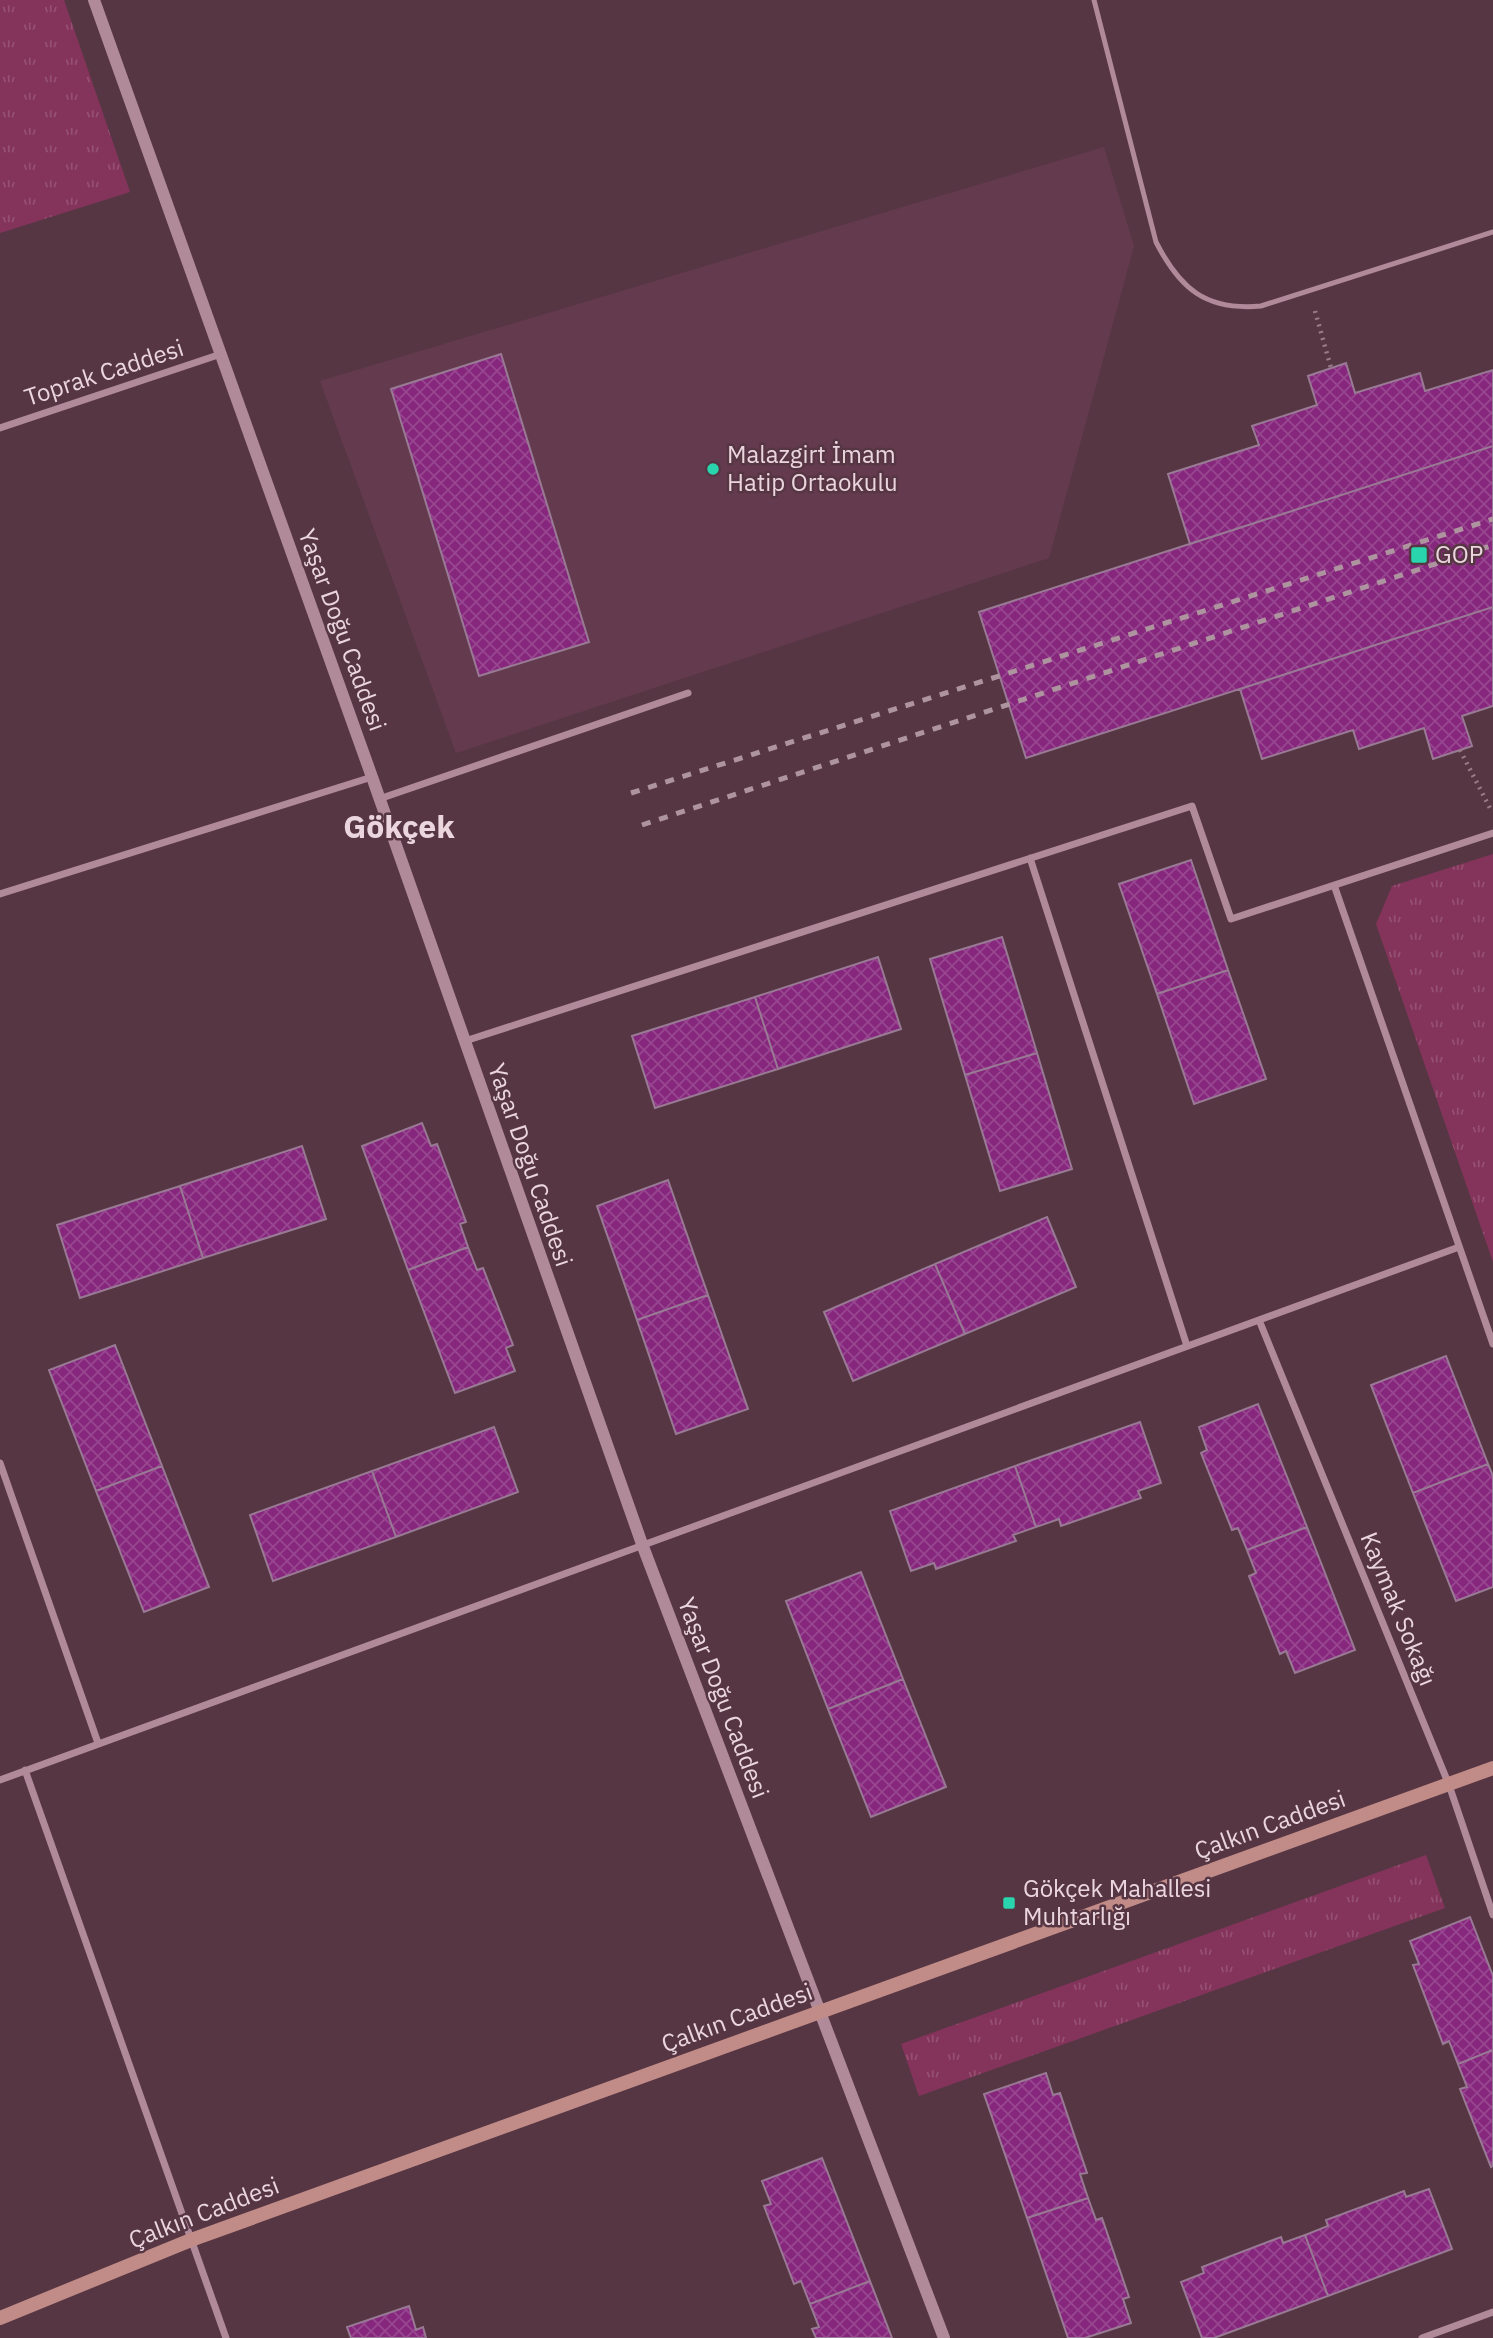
<svg xmlns="http://www.w3.org/2000/svg" width="1493" height="2338" font-family="'IBM Plex Sans',sans-serif">
	<defs>
		<pattern id="grass-tufts" width="24" height="20" patternUnits="userSpaceOnUse" patternTransform="scale(1.75)"><rect width="24" height="20" fill="#84335b"/><path d="M3 7l-1-3M5 7V3M7 7l1-3M15 17l-1-3M17 17v-4M19 17l1-3" fill="none" stroke="#965072"/></pattern>
		<pattern id="building-cross-hatch" width="8" height="8" patternUnits="userSpaceOnUse" patternTransform="scale(1.75)"><rect width="8" height="8" fill="#86277d"/><path d="M0 0l8 8M0 8l8-8" fill="none" stroke="#97468f"/></pattern>
	</defs>
	<rect width="100%" height="100%" fill="#573644"/>
	<path fill="#643b4e" d="M1104,147L1134,246L1049,558L456,753L320,381Z"/>
	<path fill="url(#grass-tufts)" d="M0,0H64L130,192L0,233Z
		M1493,854V1262L1376,924L1392,886Z
		M1426,1855L1445,1908L919,2096L901,2044Z"/>
	<path fill="url(#building-cross-hatch)" stroke="#997a94" stroke-width="2" d="M501,354L589,642L479,676L391,389Z
		M1346,363L1355,393L1420,373L1425,391L1493,370V446L1190,544L1168,474L1259,445L1252,426L1317,405L1308,376Z
		M1493,446V607L1026,758L979,612Z
		M1493,607V706L1462,716L1472,746L1433,759L1424,728L1359,749L1353,730L1262,759L1240,689Z
		M1191,860L1228,970L1157,994L1119,884Z
		M1002,937L1037,1053L965,1075L930,959Z
		M878,957L901,1029L778,1069L755,997Z
		M1228,970L1266,1079L1194,1104L1157,994Z
		M755,997L778,1069L655,1108L632,1036Z
		M1037,1053L1072,1169L1000,1191L965,1075Z
		M422,1123L431,1146L437,1144L466,1222L460,1224L468,1247L408,1270L362,1146Z
		M302,1146L326,1219L203,1258L180,1186Z
		M668,1180L708,1295L637,1320L597,1206Z
		M180,1186L203,1258L80,1298L57,1225Z
		M1047,1217L1076,1287L965,1334L935,1264Z
		M468,1247L477,1270L483,1268L513,1345L506,1348L515,1371L455,1393L408,1270Z
		M935,1264L965,1334L853,1381L824,1312Z
		M708,1295L748,1409L676,1434L637,1320Z
		M115,1345L162,1466L96,1491L49,1370Z
		M1446,1356L1488,1464L1413,1493L1371,1385Z
		M1258,1404L1307,1527L1247,1550L1238,1528L1232,1530L1201,1453L1207,1450L1199,1427Z
		M1140,1422L1161,1483L1138,1491L1141,1498L1061,1526L1059,1519L1036,1527L1015,1466Z
		M494,1427L518,1492L396,1537L372,1471Z
		M1488,1464L1493,1476V1587L1456,1601L1413,1493Z
		M162,1466L209,1587L144,1612L96,1491Z
		M1015,1466L1036,1527L1013,1535L1016,1541L936,1569L934,1563L911,1571L890,1511Z
		M372,1471L396,1537L273,1581L250,1515Z
		M1307,1527L1355,1650L1295,1673L1286,1651L1280,1654L1249,1576L1256,1573L1247,1550Z
		M861,1572L903,1679L828,1709L786,1601Z
		M903,1679L946,1787L871,1817L828,1709Z
		M1470,1917L1493,1976V2050L1458,2064L1449,2041L1443,2044L1413,1965L1419,1964L1410,1941Z
		M1493,2050V2166L1491,2167L1460,2089L1467,2087L1458,2064Z
		M1046,2073L1053,2095L1060,2093L1087,2173L1080,2174L1088,2198L1027,2218L984,2094Z
		M822,2158L870,2281L810,2304L801,2281L794,2284L764,2206L771,2204L762,2181Z
		M1429,2189L1452,2249L1328,2296L1305,2235L1328,2226L1326,2220L1404,2191L1406,2197Z
		M1088,2198L1096,2220L1102,2218L1129,2297L1123,2299L1131,2323L1085,2338H1068L1027,2218Z
		M1305,2235L1328,2296L1214,2338H1202L1181,2282L1204,2273L1202,2267L1281,2237L1283,2243Z
		M870,2281L892,2338H816L812,2329L819,2327L810,2304Z
		M409,2306L416,2330L423,2327L426,2338H351L347,2327Z"/>
	<g fill="none" stroke-linecap="round" stroke-linejoin="round">
		<path stroke="#977b86" stroke-width="4.5" stroke-dasharray="2 5" stroke-linecap="butt" d="M1315,311L1331,368
			M1460,750L1491,810"/>
		<path stroke="#b18a9a" stroke-width="5" d="M1094,0L1156,242C1180,289 1206,311 1261,306L1493,232"/>
		<path stroke="#b18a9a" stroke-width="7" d="M0,428L221,354
			M379,799L688,693
			M1030,858L1187,1346
			M1334,885L1493,1344
			M0,894L372,777
			M465,1041L1192,806L1231,919L1493,833
			M1259,1320L1449,1785L1493,1915
			M0,1463L98,1743
			M25,1770L226,2338
			M0,1780L1459,1247
			M1422,2338L1493,2312"/>
		<path stroke="#b18a9a" stroke-width="12" d="M94,0L372,777L642,1544L944,2338"/>
		<path stroke="#c18c87" stroke-width="14" d="M0,2318L191,2240L1493,1768"/>
		<path stroke="#ae949f" stroke-width="5" stroke-dasharray="9 9" stroke-linecap="butt" d="M631,793L1493,519
			M642,825L1493,545"/>
	</g>
	<g fill="#29d5ac" stroke="#573644" stroke-width="2.5">
		<circle cx="713" cy="469" r="7"/>
		<rect x="1410" y="546" width="18" height="18" rx="3.5"/>
		<rect x="1002" y="1896" width="14" height="14" rx="3.5"/>
	</g>
	<g text-anchor="middle" stroke-width="5" stroke-linejoin="round" paint-order="stroke">
		<g font-size="24" fill="#ebd6de" stroke="#573644">
			<text transform="translate(104 373) rotate(-18)" y="8">Toprak Caddesi</text>
			<text transform="translate(342 630) rotate(70)" y="8">Yaşar Doğu Caddesi</text>
			<text transform="translate(530 1165) rotate(71)" y="8">Yaşar Doğu Caddesi</text>
			<text transform="translate(1398 1609) rotate(68)" y="8">Kaymak Sokağı</text>
			<text transform="translate(723 1698) rotate(69)" y="8">Yaşar Doğu Caddesi</text>
			<text transform="translate(1270 1825) rotate(-20)" y="8">Çalkın Caddesi</text>
			<text transform="translate(737 2018) rotate(-20)" y="8">Çalkın Caddesi</text>
			<text transform="translate(204 2213) rotate(-21)" y="8">Çalkın Caddesi</text>
		</g>
		<g font-size="24" fill="#ebd6de" stroke="#573644" text-anchor="start">
			<text x="727" y="463">Malazgirt İmam<tspan x="727" dy="28">Hatip Ortaokulu</tspan></text>
			<text x="1435" y="563">GOP</text>
			<text x="1023" y="1897">Gökçek Mahallesi<tspan x="1023" dy="28">Muhtarlığı</tspan></text>
		</g>
		<g font-size="32" font-weight="bold" fill="#ebd6de" stroke="#573644">
			<text x="399" y="838">Gökçek</text>
		</g>
	</g>
</svg>
